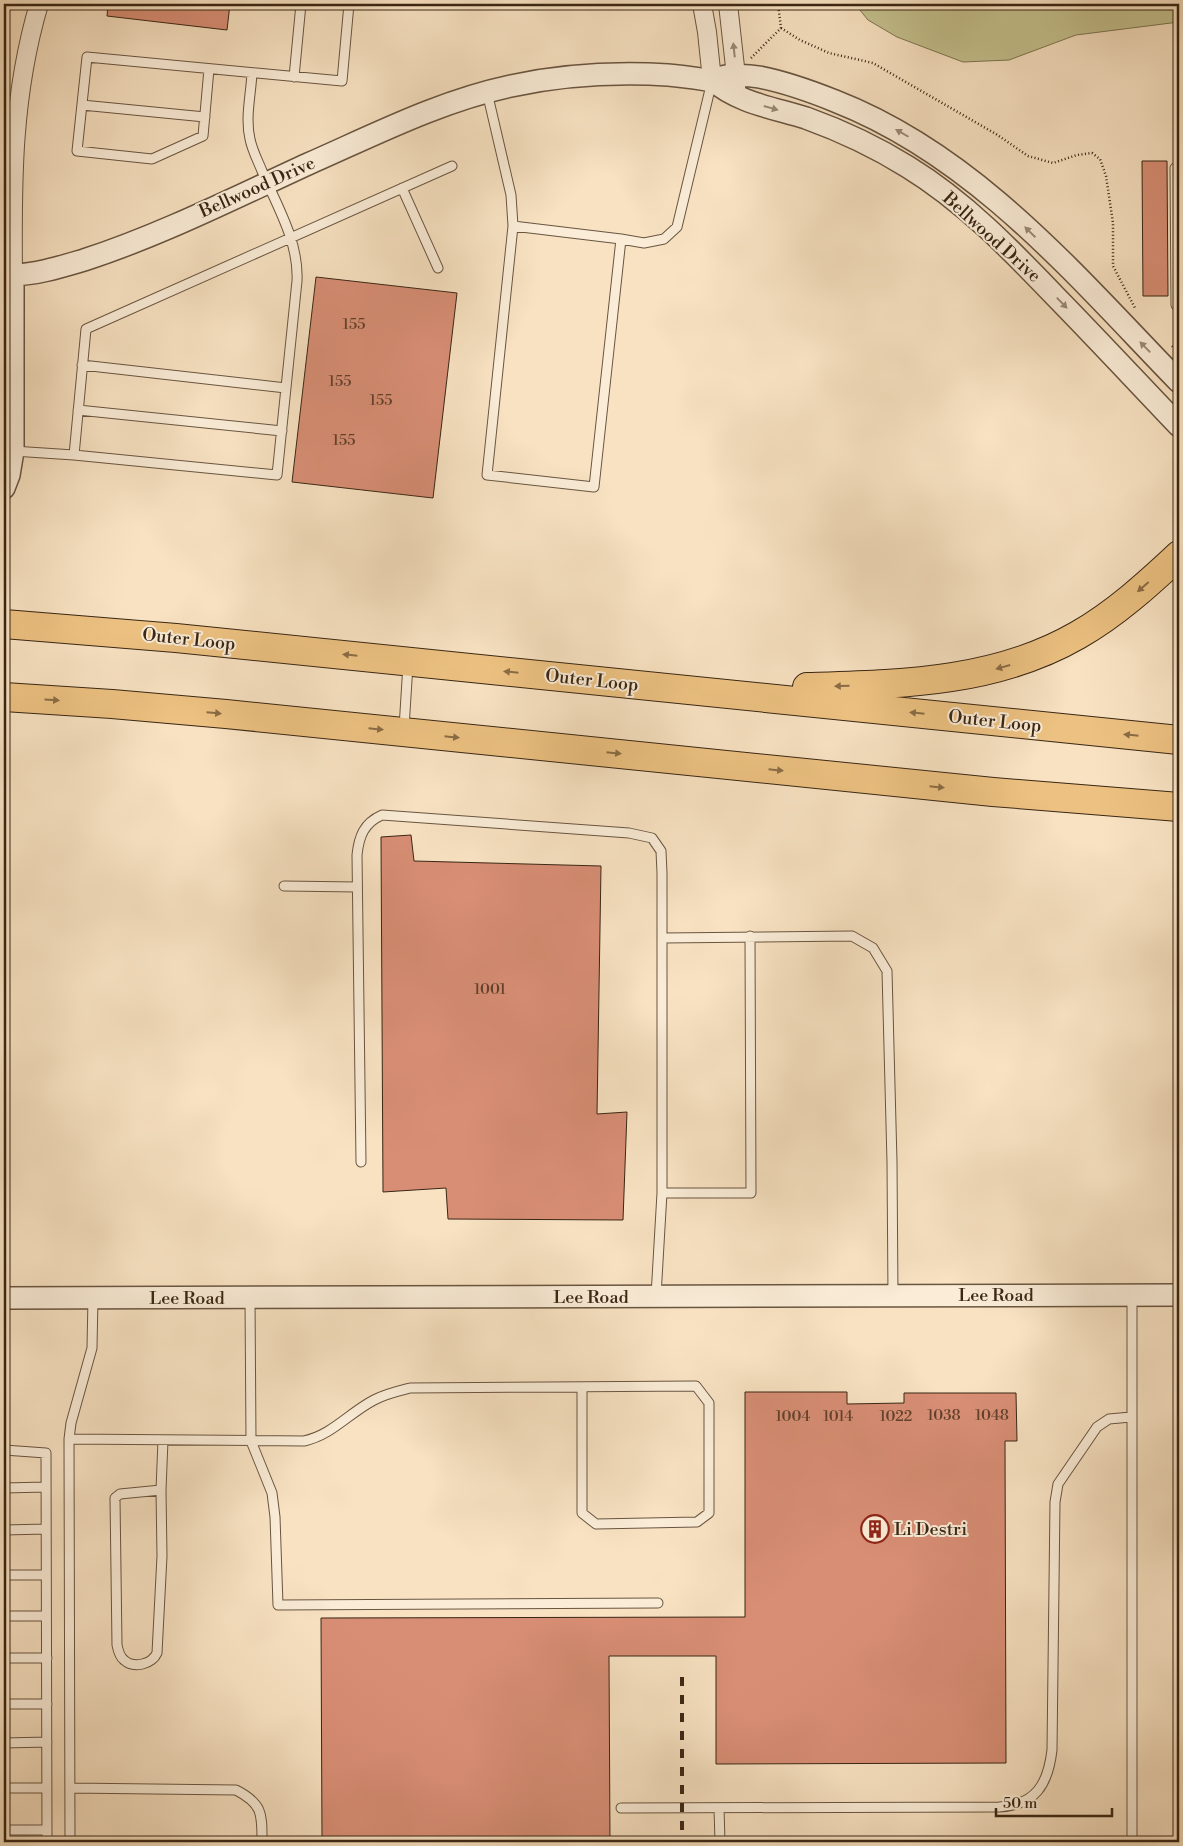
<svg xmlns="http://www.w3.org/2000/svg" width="1183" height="1846" font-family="'Libre Bodoni',serif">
	<rect width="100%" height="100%" fill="#f8e2c2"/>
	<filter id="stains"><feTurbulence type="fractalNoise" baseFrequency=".004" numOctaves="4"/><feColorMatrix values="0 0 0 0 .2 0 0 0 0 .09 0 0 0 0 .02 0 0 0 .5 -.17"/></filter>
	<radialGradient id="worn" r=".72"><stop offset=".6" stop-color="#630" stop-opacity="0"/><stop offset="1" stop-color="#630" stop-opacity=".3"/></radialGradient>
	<path fill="#c4c18e" stroke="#7e7451" d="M855,4H1179V22L1076,35L1009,60L963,62L897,37L868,20Z"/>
	<path fill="#d88e75" stroke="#392614" d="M108,4H230L227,30L107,16Z
		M1142,161H1167L1168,296H1143Z
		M316,277L457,293L433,498L292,482Z
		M411,835L414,861L601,866L597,1114L627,1112L623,1220L448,1219L446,1188L383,1192L381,837Z
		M745,1392H847V1404L904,1403V1393H1016L1017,1441H1005L1006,1763L716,1764V1656H609L610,1842H322L321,1618L745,1617Z"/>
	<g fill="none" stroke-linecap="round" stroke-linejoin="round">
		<defs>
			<path id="service" d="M209,69L203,136L152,159L77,151L87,57L342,81L349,4
				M294,77L301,4
				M487,92L511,195L513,226
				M82,105L205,117
				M402,188L438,268
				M513,226L621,239L594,487L487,475Z
				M621,239L644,243L664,239L677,227L712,81
				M1176,305L1175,168H1179
				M82,365L286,388
				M78,410L282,431
				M13,451L74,455L277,475L297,281C299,242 277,206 262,171C258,161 252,150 250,139C245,118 251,94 252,73
				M74,455L86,329L452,166
				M404,728L408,664
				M284,886L357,887
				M663,938L852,936L873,948L887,971L892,1162L893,1295
				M361,1162L357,855C359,836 364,823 382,815L629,833L652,838L661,851L662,873V1193L656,1296
				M662,1193H751L750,936
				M1132,1295V1842
				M250,1298L251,1441L272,1493L275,1517L278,1605L658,1603
				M69,1439L304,1441C332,1435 349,1413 374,1400C385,1394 398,1391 410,1388L696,1386L709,1403V1513L697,1522L596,1524L582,1513V1387
				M4,1450L46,1453L47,1842
				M4,1488L46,1487
				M161,1490L162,1556L157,1653C152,1664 134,1669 124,1660C120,1657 118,1650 117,1645L115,1498L120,1494L161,1490L163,1440
				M4,1530L46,1529
				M4,1575H46
				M4,1616H46
				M4,1658H47
				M4,1704H47
				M4,1743L47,1742
				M4,1788H47
				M70,1788L236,1790C263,1804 262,1814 262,1842
				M621,1808L999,1807C1036,1805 1048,1784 1052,1750L1055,1502L1058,1484L1097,1427L1109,1419L1131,1417
				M719,1808L720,1842
				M4,1830H47
				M70,1842L69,1439L71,1423L92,1348L93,1298"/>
			<path id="minor" d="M702,4L707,32L712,80
				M728,4L736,76V88
				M13,275C12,181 12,95 39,4"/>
			<path id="tertiary" d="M712,80C738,103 774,108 806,118C842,131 876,147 908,167C965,202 1011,250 1056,297C1098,340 1138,383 1179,426
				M4,488L9,475L13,451V275C38,274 60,267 84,260C161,235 234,198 308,164C374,135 440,101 511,86C562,75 616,72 668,75C681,76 694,78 707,80C714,80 720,77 727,76C738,75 748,75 759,77C785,82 810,91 835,101C976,156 1076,276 1179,382
				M4,1298L1179,1295"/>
			<path id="motorway" d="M4,624L176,638L1179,740
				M807,687C901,684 995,683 1078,635C1115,614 1148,584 1179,555
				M4,697L112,704L226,714L993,792L1179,807"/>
		</defs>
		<use href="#service" stroke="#695540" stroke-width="11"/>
		<use href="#minor" stroke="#695540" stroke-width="20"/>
		<use href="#tertiary" stroke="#695540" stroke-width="24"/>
		<use href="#motorway" stroke="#392614" stroke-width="30"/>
		<path stroke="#392614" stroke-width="2.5" stroke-dasharray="1 2.5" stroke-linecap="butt" d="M781,28L800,40L829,53L873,63L996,134L1028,156L1053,163L1077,155L1092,153L1100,159L1106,176L1113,223V266L1135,308
			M751,58L781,28L778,4
			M1172,346L1179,353"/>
		<use href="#service" stroke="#faecd7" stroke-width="9"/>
		<use href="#minor" stroke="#faecd7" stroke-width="18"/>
		<use href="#tertiary" stroke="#faecd7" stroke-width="21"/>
		<use href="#motorway" stroke="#ecc181" stroke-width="28"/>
		<path stroke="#392614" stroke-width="4" stroke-dasharray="9 9" stroke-linecap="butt" d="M682,1677V1842"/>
	</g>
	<defs><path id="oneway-solid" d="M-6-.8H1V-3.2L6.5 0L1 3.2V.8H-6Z" transform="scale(1.25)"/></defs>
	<g fill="#9a8976">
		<use href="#oneway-solid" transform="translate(734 50) rotate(-96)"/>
		<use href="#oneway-solid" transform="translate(771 108) rotate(16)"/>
		<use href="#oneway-solid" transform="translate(902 133) rotate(-150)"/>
		<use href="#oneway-solid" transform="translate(1030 232) rotate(-136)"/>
		<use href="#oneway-solid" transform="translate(1062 303) rotate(46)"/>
		<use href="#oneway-solid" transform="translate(1145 347) rotate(-134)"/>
	</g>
	<g fill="#8a6c45">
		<use href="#oneway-solid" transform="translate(1143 587) rotate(139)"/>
		<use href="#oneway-solid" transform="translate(350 655) rotate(-174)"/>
		<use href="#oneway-solid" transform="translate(1003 667) rotate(164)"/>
		<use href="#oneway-solid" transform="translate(511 672) rotate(-174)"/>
		<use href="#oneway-solid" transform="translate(842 686) rotate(178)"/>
		<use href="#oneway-solid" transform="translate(52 700) rotate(4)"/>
		<use href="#oneway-solid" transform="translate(214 713) rotate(5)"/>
		<use href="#oneway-solid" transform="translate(917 713) rotate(-174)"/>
		<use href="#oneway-solid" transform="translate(376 729) rotate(6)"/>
		<use href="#oneway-solid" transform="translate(1131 735) rotate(-174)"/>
		<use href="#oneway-solid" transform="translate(452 737) rotate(6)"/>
		<use href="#oneway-solid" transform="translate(614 753) rotate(6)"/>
		<use href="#oneway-solid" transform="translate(776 770) rotate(6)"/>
		<use href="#oneway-solid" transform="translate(937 787) rotate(6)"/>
	</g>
	<defs>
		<symbol id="building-ring" viewBox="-11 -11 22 22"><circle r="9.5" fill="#faecd7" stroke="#8f2418" stroke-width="1.5"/><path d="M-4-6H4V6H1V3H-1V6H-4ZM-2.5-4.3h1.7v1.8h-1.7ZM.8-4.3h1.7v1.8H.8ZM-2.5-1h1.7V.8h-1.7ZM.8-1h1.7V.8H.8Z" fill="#8f2418"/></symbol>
	</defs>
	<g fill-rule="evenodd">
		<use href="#building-ring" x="859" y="1513" width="32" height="32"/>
	</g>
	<g text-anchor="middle" stroke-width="4" stroke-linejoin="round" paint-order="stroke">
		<g font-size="15" fill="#61402c">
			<text x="354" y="329">155</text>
			<text x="340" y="386">155</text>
			<text x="381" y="405">155</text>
			<text x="344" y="445">155</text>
			<text x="490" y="994">1001</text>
			<text x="944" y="1420">1038</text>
			<text x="992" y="1420">1048</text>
			<text x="793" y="1421">1004</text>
			<text x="838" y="1421">1014</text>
			<text x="896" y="1421">1022</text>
		</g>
		<g font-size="18" fill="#392614" stroke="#faecd7">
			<text transform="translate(257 187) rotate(-24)" y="6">Bellwood Drive</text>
			<text transform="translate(992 237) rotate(42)" y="6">Bellwood Drive</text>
			<text transform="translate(189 639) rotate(6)" y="6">Outer Loop</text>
			<text transform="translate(592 680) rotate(6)" y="6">Outer Loop</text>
			<text transform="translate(995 721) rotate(6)" y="6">Outer Loop</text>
			<text x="996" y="1301">Lee Road</text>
			<text x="591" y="1303">Lee Road</text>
			<text x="187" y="1304">Lee Road</text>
		</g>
		<g font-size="18" fill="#392614" stroke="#faecd7" text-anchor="start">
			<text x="894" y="1535">Li Destri</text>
		</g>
	</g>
	<rect width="1183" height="1846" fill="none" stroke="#f8e2c2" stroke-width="20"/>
	<rect x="5" y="5" width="1173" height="1836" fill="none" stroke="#392614" stroke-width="2.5"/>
	<rect x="10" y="10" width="1163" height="1826" fill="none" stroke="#392614"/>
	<path d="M996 1808v8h116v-8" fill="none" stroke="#392614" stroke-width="2.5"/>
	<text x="1003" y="1808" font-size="15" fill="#392614" stroke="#faecd7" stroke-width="4" paint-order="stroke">50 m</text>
	<rect width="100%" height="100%" filter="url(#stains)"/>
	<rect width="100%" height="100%" fill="url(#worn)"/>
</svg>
